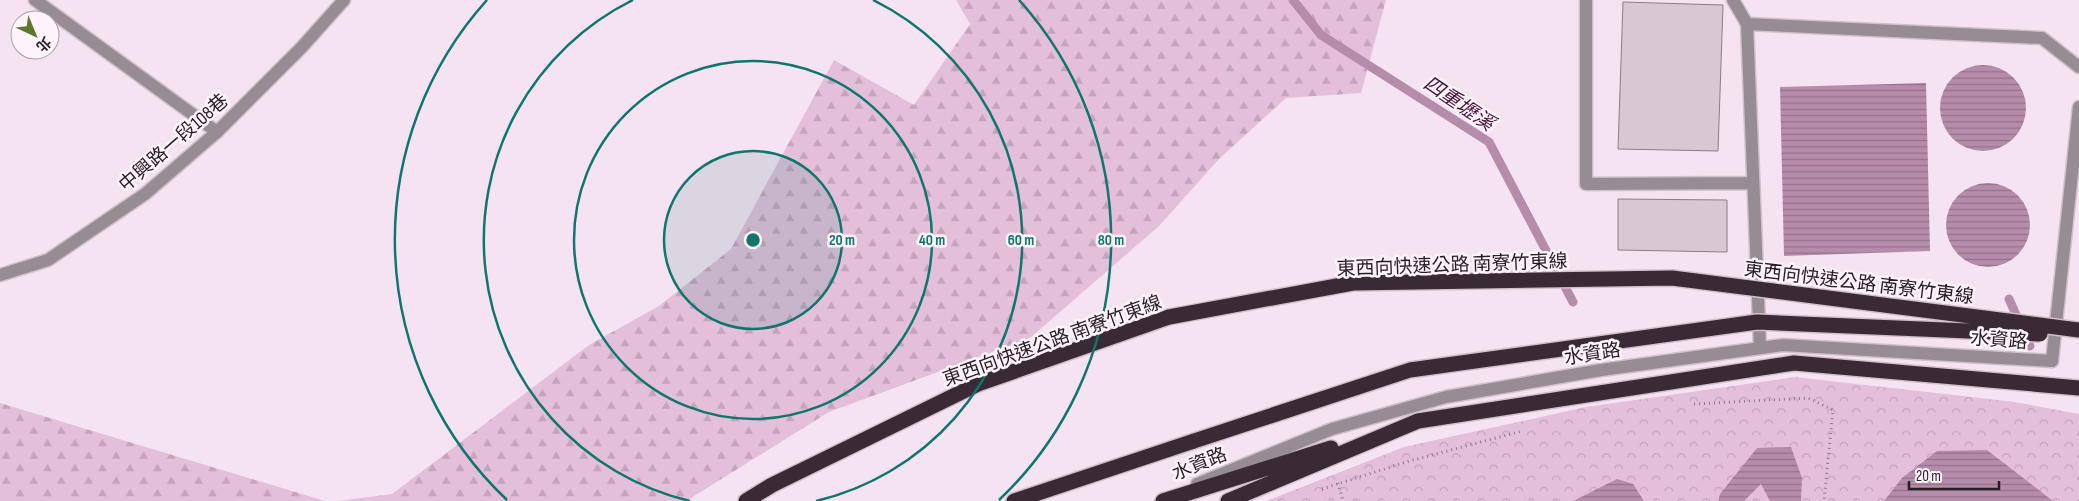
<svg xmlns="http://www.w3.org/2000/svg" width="2079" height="501" font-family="'Sofia Sans Condensed','Noto Sans TC',sans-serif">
	<defs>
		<pattern id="forest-firs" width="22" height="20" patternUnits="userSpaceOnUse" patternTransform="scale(1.25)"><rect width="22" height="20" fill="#e3bfd9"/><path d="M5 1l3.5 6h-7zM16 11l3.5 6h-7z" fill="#c3a4ba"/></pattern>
		<pattern id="park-crowns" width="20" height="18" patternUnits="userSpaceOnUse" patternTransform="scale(1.25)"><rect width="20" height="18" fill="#e3bfd9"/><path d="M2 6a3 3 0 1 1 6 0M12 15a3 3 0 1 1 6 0" fill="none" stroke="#c3a4ba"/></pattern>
		<pattern id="water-rules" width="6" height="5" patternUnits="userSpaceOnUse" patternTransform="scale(1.25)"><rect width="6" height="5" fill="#b58caa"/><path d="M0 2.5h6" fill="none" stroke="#93728a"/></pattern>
	</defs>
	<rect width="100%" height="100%" fill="#f6e3f1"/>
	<path fill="url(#forest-firs)" d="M956,0H1386L1361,93L1286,98L1219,159L1159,226L1030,338L829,412L686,501H338L392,494L589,345L659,306L731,249L834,60L914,105L970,24Z
		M0,403L325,501H0Z"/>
	<path fill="url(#park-crowns)" d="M1795,377L2015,402L2079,414V501H1266L1404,447L1586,407Z"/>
	<path fill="url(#water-rules)" d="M1940 108a43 43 0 1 1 86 0a43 43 0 1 1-86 0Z
		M1926,83L1930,251L1784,256L1780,87Z
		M1946 225a42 42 0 1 1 84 0a42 42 0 1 1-84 0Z
		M1791,447L1802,478L1801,501H1770L1761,484L1744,501H1718L1720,494L1757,448Z
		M1987,450L2053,501H1884L1902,478L1937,451Z
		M1617,479L1633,484L1644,501H1573Z"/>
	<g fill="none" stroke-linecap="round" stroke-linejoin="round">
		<path stroke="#b58caa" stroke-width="9" d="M1293,0L1321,35L1489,142L1573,302
			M2009,299L2030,346"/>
	</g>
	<path fill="#dac7d4" stroke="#8d7c88" d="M1623,2L1723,5L1718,151L1618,149Z
		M1618,199L1727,200V252L1618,250Z"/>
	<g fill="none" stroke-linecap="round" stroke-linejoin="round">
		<defs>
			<path id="lane" d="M35,0L217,132
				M1586,0V184L1753,183
				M1733,0L1747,24L2042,38L2079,67
				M1747,24L1760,348
				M2052,361L2079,107"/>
			<path id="street" d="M0,275L48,260L145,194L217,132L302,47L344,0
				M1197,484L1332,429L1446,397L1601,370L1783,345L2052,361"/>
			<path id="highway" d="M746,501L772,485L978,384L1169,317
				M1014,501L1194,441
				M1163,501L1331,448
				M1228,501L1418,421L1794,363L2079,388"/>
		</defs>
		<use href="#lane" stroke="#d0c0cc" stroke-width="15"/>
		<use href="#street" stroke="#d0c0cc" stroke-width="15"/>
		<use href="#highway" stroke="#d0c0cc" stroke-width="18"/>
		<path stroke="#887c85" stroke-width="3" stroke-dasharray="1 4" stroke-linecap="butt" d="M1694,404L1808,398L1833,410L1824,501
			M1338,483L1343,501
			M1322,489L1406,462L1522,431"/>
		<use href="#lane" stroke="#958d93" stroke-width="12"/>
		<use href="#street" stroke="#958d93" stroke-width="12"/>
		<use href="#highway" stroke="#392a35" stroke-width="15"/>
		<defs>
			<path id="highway-bridge" d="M1169,317L1353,283L1672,278L2079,330
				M1194,441L1410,370L1757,322L2040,334"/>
		</defs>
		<use href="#highway-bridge" stroke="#d0c0cc" stroke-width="18" stroke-linecap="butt"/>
		<use href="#highway-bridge" stroke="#392a35" stroke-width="15"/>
	</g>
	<circle cx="753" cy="240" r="89" fill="#0f766e" fill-opacity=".12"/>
	<g fill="none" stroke="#0f766e" stroke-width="2.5">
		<circle cx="753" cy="240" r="89"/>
		<circle cx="753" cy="240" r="179"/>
		<path d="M690 501A268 268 0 0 1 633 0M873 0A268 268 0 0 1 816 501"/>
		<path d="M507 500A358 358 0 0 1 487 0M1019 0A358 358 0 0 1 999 500"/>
	</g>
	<g text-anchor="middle" stroke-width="5" stroke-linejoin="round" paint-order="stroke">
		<g font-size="19" fill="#251e23" stroke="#fff3fb">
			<text transform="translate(173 142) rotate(-41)" y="7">中興路一段108巷</text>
			<text transform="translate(1452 264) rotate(-2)" y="7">東西向快速公路 南寮竹東線</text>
			<text transform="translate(1859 282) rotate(7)" y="7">東西向快速公路 南寮竹東線</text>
			<text transform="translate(1999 339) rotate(4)" y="7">水資路</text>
			<text transform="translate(1052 340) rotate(-20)" y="7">東西向快速公路 南寮竹東線</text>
			<text transform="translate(1592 353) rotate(-9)" y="7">水資路</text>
			<text transform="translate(1199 463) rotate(-22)" y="7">水資路</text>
		</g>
		<g font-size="20" font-style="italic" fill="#44123a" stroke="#fff3fb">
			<text transform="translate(1459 103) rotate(34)" y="7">四重壢溪</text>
		</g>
	</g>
	<circle cx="753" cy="240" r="8" fill="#0f766e" stroke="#fff3fb" stroke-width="2.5"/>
	<g font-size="15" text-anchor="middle" font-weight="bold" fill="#0f766e" stroke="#fff3fb" stroke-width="5" stroke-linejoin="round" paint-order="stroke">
		<text x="842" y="245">20 m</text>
		<text x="932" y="245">40 m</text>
		<text x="1021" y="245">60 m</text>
		<text x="1111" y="245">80 m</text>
	</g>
	<g transform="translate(35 35) rotate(136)"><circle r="24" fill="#fff3fb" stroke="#a89ea5"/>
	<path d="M0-4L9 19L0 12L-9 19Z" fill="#5d782d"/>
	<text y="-8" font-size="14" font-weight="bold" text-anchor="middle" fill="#251e23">北</text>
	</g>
	<path d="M1909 481v8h90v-8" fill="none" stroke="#251e23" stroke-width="2.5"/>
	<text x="1916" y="481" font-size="15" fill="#251e23" stroke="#fff3fb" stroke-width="4" paint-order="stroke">20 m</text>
</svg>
